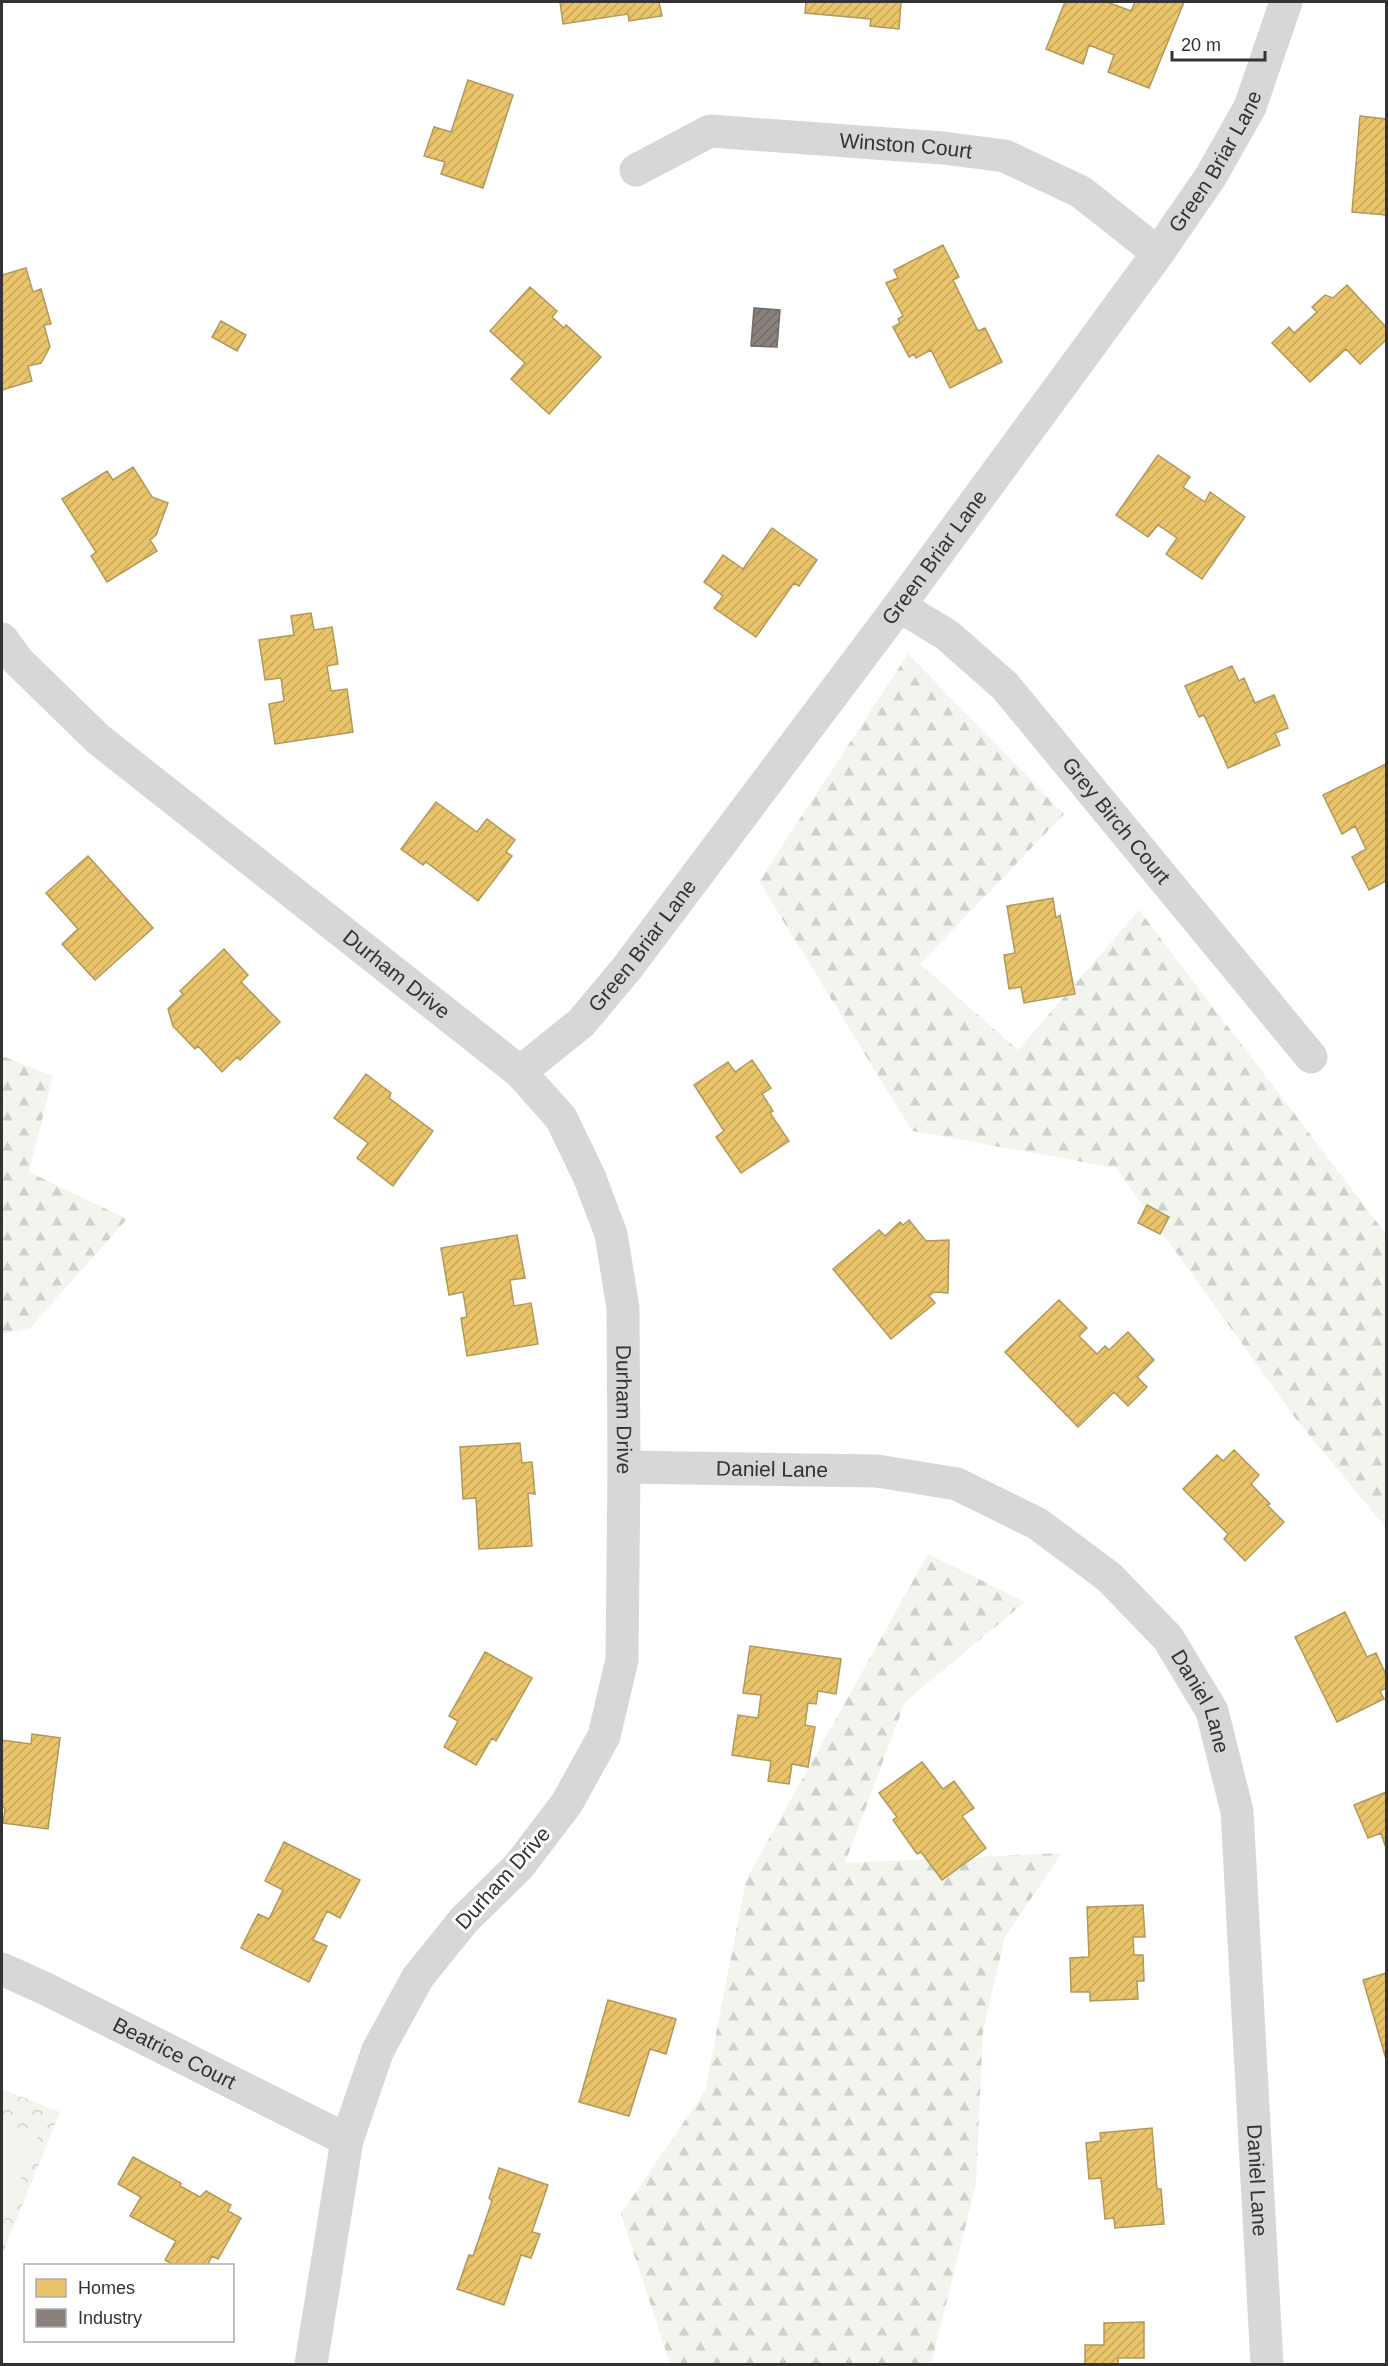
<svg xmlns="http://www.w3.org/2000/svg" width="1388" height="2366" font-family="Arial,sans-serif">
	<defs>
		<pattern id="forest-firs" width="22" height="20" patternUnits="userSpaceOnUse" patternTransform="scale(1.5)"><rect width="22" height="20" fill="#f1f5ed"/><path d="M5 1l3.5 6h-7zM16 11l3.5 6h-7z" fill="#cfd2cc"/></pattern>
		<pattern id="park-crowns" width="20" height="18" patternUnits="userSpaceOnUse" patternTransform="scale(1.5)"><rect width="20" height="18" fill="#f1f5ed"/><path d="M2 6a3 3 0 1 1 6 0M12 15a3 3 0 1 1 6 0" fill="none" stroke="#cfd2cc"/></pattern>
		<pattern id="homes-hatch" width="6" height="6" patternUnits="userSpaceOnUse" patternTransform="scale(1.5)"><rect width="6" height="6" fill="#e9c46a"/><path d="M-1 1l2-2M0 6l6-6M5 7l2-2" fill="none" stroke="#c8a95c"/></pattern>
		<pattern id="industry-hatch" width="6" height="6" patternUnits="userSpaceOnUse" patternTransform="scale(1.5)"><rect width="6" height="6" fill="#8a817c"/><path d="M-1 1l2-2M0 6l6-6M5 7l2-2" fill="none" stroke="#716a66"/></pattern>
	</defs>
	<rect width="100%" height="100%" fill="#fff"/>
	<path fill="url(#forest-firs)" d="M908,654L1064,814L920,964L1018,1050L1139,910L1386,1234V1528L1296,1419L1116,1168L912,1131L759,881Z
		M2,1056L53,1076L29,1172L127,1219L30,1328L2,1334Z
		M928,1554L1025,1602L905,1702L845,1863L1062,1853L1005,1937L983,2030L976,2184L931,2364H670L621,2214L705,2091L746,1880Z"/>
	<path fill="url(#park-crowns)" d="M2,2089L60,2112L2,2255Z"/>
	<path fill="#f1f5ed" d="M2,2121L38,2136L2,2225Z"/>
	<path fill="url(#homes-hatch)" stroke="#b2985a" stroke-width="1.5" d="M560,2H659L662,16L629,21L628,14L563,24Z
		M806,2H901L899,29L870,26L871,19L805,13Z
		M1065,2H1107L1131,11L1135,2H1184L1149,88L1108,72L1114,55L1089,45L1083,64L1046,49Z
		M468,80L513,95L483,188L441,174L445,162L424,156L434,127L451,132Z
		M1360,116L1386,119V215L1352,212Z
		M943,245L959,277L953,280L978,331L985,328L1002,362L950,388L931,350L916,358L914,354L909,357L893,327L900,323L898,319L903,316L886,283L898,278L894,270Z
		M26,268L33,292L41,289L51,324L44,325L50,347L41,363L28,366L32,381L2,390V275Z
		M1347,285L1386,327V340L1360,364L1346,349L1310,382L1272,343L1289,327L1294,333L1317,312L1312,307L1325,295L1333,298Z
		M530,287L557,311L552,317L564,328L566,325L601,357L549,414L511,379L525,363L490,331Z
		M221,321L246,335L237,351L212,337Z
		M1158,455L1190,477L1183,487L1205,502L1210,492L1245,517L1202,579L1166,554L1177,538L1158,525L1148,537L1116,515Z
		M133,467L152,497L168,503L156,535L150,540L157,551L107,582L91,556L96,552L62,499L107,471L113,480Z
		M772,528L817,560L799,586L794,583L756,637L714,608L723,596L704,582L723,555L743,569Z
		M311,613L314,630L332,627L338,664L327,666L331,691L347,689L353,732L275,744L269,704L284,701L281,678L265,680L259,640L294,635L291,616Z
		M1232,666L1239,681L1244,678L1255,703L1274,695L1288,728L1275,733L1280,745L1228,768L1204,715L1199,717L1185,686Z
		M1386,764V881L1369,890L1352,857L1366,849L1355,826L1342,834L1323,795Z
		M436,802L477,832L487,819L515,840L506,852L512,856L478,901L426,862L423,865L401,849Z
		M88,856L153,928L95,980L62,944L78,929L46,893Z
		M1053,898L1056,918L1060,915L1075,994L1024,1003L1021,987L1009,989L1004,955L1015,953L1007,906Z
		M224,949L248,975L241,982L280,1022L240,1060L237,1057L222,1072L198,1046L195,1049L173,1026L168,1009L183,994L180,991Z
		M752,1060L771,1088L762,1094L773,1111L770,1113L789,1141L741,1173L716,1137L724,1131L694,1085L728,1062L735,1072Z
		M366,1074L391,1093L389,1098L433,1131L393,1186L357,1158L368,1143L334,1118Z
		M1147,1205L1169,1217L1160,1234L1138,1223Z
		M909,1220L926,1241L949,1240L948,1293L934,1292L929,1296L935,1303L891,1339L833,1269L879,1230L885,1236L900,1222L903,1225Z
		M517,1235L525,1278L510,1280L514,1306L531,1303L538,1344L467,1356L461,1318L467,1317L463,1292L449,1295L441,1248Z
		M1059,1300L1087,1328L1079,1336L1097,1354L1105,1346L1109,1350L1128,1332L1154,1360L1137,1377L1147,1387L1128,1406L1114,1392L1078,1427L1005,1352Z
		M520,1443L522,1463L532,1462L535,1494L528,1493L532,1546L479,1549L476,1498L463,1499L460,1447Z
		M1234,1450L1259,1475L1251,1484L1270,1504L1267,1505L1284,1522L1245,1561L1224,1539L1228,1534L1183,1489L1217,1455L1223,1461Z
		M1345,1612L1367,1657L1376,1653L1386,1675V1688L1380,1691L1384,1699L1337,1722L1295,1637Z
		M750,1646L841,1659L836,1694L818,1691L816,1704L808,1703L805,1725L815,1727L808,1767L792,1764L789,1784L768,1781L771,1761L732,1755L738,1715L758,1718L761,1695L743,1693Z
		M485,1652L532,1678L496,1741L492,1738L476,1765L444,1747L458,1721L449,1716Z
		M32,1734L60,1738L48,1829L3,1823L5,1808L2,1807V1740L31,1744Z
		M922,1762L943,1789L954,1781L974,1808L962,1816L986,1848L942,1880L921,1852L917,1854L893,1820L897,1817L879,1793Z
		M1386,1792V1848L1381,1833L1368,1838L1354,1805Z
		M284,1842L360,1880L340,1918L327,1911L313,1940L327,1946L309,1982L241,1948L258,1914L269,1919L283,1890L265,1881Z
		M1143,1905L1145,1937H1133L1134,1955H1143L1144,1981H1137L1138,1999L1090,2001V1992H1071L1070,1958L1089,1957L1087,1907Z
		M1386,1973V2059L1363,1980Z
		M608,2000L676,2019L666,2054L650,2049L629,2116L579,2102Z
		M1152,2128L1157,2189H1161L1164,2224L1115,2228L1114,2218L1105,2219L1101,2178L1089,2179L1086,2143L1101,2141L1100,2133Z
		M133,2157L181,2183L180,2186L200,2197L206,2191L231,2205L228,2211L241,2218L218,2259L212,2256L207,2266H175L165,2260L176,2241L130,2216L141,2197L118,2184Z
		M499,2168L548,2185L532,2232L540,2234L531,2258L521,2255L504,2305L457,2289L469,2255L473,2256L492,2201L489,2198Z
		M1144,2322V2358H1118V2364H1082L1085,2363V2345H1104V2323Z"/>
	<path fill="url(#industry-hatch)" stroke="#706a66" stroke-width="1.5" d="M754,308L780,310L777,347L751,346Z"/>
	<g fill="none" stroke-linecap="round" stroke-linejoin="round">
		<g stroke="#d7d7d7" stroke-width="33">
			<path id="s1" d="M636,170L710,131L943,148L1005,156L1081,192L1158,253"/>
			<path id="s2" d="M899,606L947,635L1005,686L1311,1057"/>
			<path id="s3" d="M2,639L18,661L98,739L520,1072L561,1118L589,1176L611,1234L623,1308L624,1467L622,1660L604,1736L567,1803L519,1866L464,1920L418,1977L378,2050L347,2140L311,2364"/>
			<path id="s4" d="M520,1072L581,1023L627,968L899,606L1158,253L1211,176L1250,107L1286,2"/>
			<path id="s5" d="M624,1467L877,1471L957,1484L1038,1524L1109,1577L1168,1638L1212,1711L1237,1811L1267,2364"/>
			<path id="s6" d="M2,1969L48,1990L347,2140"/>
		</g>
	</g>
	<g text-anchor="middle" stroke-width="6" stroke-linejoin="round" paint-order="stroke">
		<g font-size="21" fill="#333" stroke="#fff">
			<text dy="7" stroke="none"><textPath href="#s1" startOffset="280">Winston Court</textPath></text>
			<text dy="7" stroke="none"><textPath href="#s4" startOffset="1149">Green Briar Lane</textPath></text>
			<text dy="7" stroke="none"><textPath href="#s4" startOffset="663">Green Briar Lane</textPath></text>
			<text dy="7" stroke="none"><textPath href="#s2" startOffset="308">Grey Birch Court</textPath></text>
			<text dy="7" stroke="none"><textPath href="#s4" startOffset="177">Green Briar Lane</textPath></text>
			<text dy="7" stroke="none"><textPath href="#s3" startOffset="519">Durham Drive</textPath></text>
			<text dy="7" stroke="none"><textPath href="#s3" startOffset="1041">Durham Drive</textPath></text>
			<text dy="7" stroke="none"><textPath href="#s5" startOffset="148">Daniel Lane</textPath></text>
			<text dy="7" stroke="none"><textPath href="#s5" startOffset="670">Daniel Lane</textPath></text>
			<text transform="translate(503 1878) rotate(-48)" y="7">Durham Drive</text>
			<text dy="7" stroke="none"><textPath href="#s6" startOffset="192">Beatrice Court</textPath></text>
			<text dy="7" stroke="none"><textPath href="#s5" startOffset="1156">Daniel Lane</textPath></text>
		</g>
	</g>
	<rect width="1388" height="2366" fill="none" stroke="#333333" stroke-width="6"/>
	<rect x="24" y="2264" width="210" height="78" fill="#ffffff" stroke="#adadad" stroke-width="1.5"/>
	<rect x="36" y="2279" width="30" height="18" fill="#e9c46a" stroke="#adadad" stroke-width="1.5"/>
	<text x="78" y="2294" font-size="18" fill="#333333">Homes</text>
	<rect x="36" y="2309" width="30" height="18" fill="#8a817c" stroke="#adadad" stroke-width="1.5"/>
	<text x="78" y="2324" font-size="18" fill="#333333">Industry</text>
	<path d="M1172 51v9h93v-9" fill="none" stroke="#333333" stroke-width="3"/>
	<text x="1181" y="51" font-size="18" fill="#333333" stroke="#ffffff" stroke-width="4.5" paint-order="stroke">20 m</text>
</svg>
